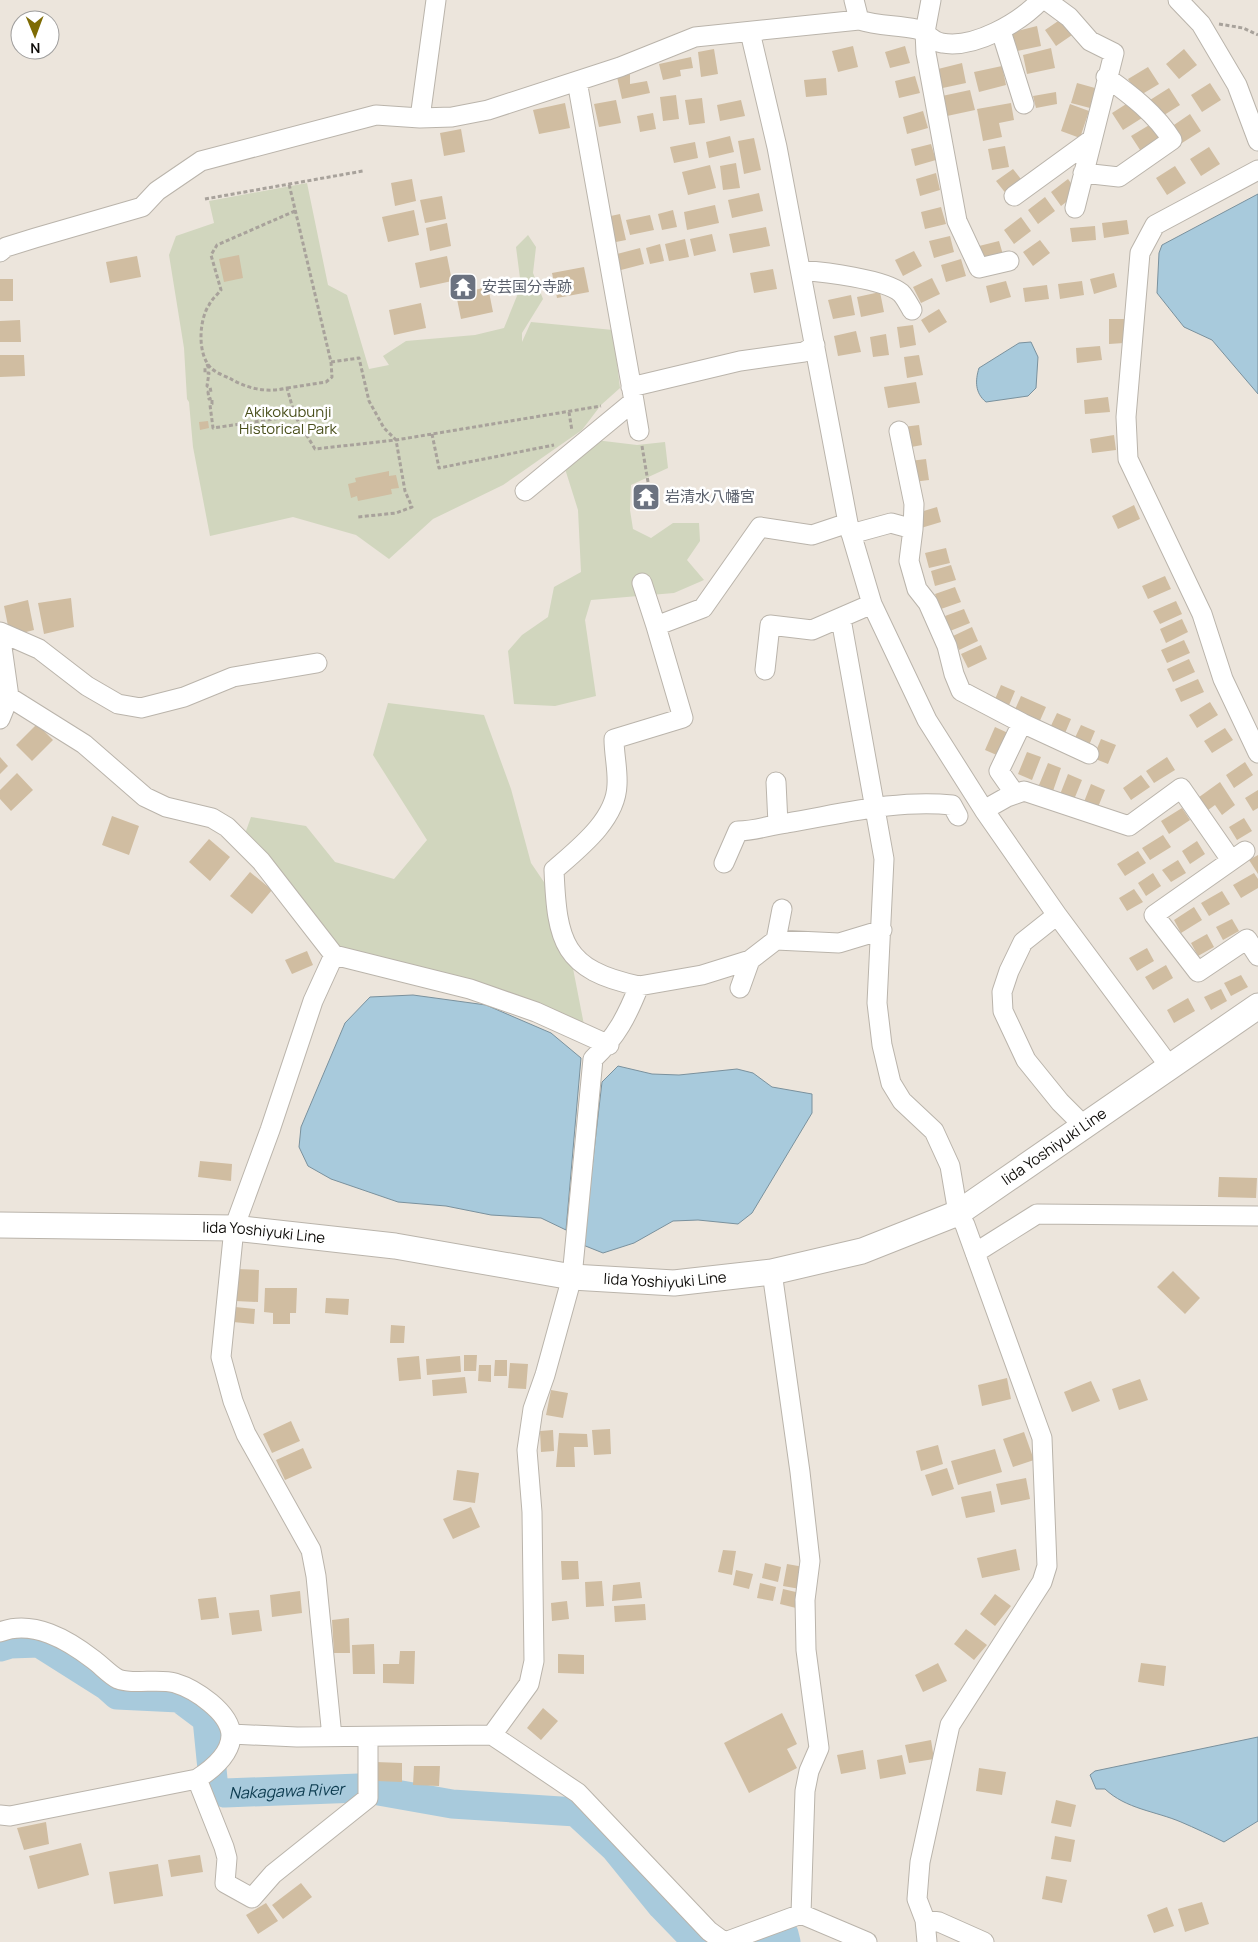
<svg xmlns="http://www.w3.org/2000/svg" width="1258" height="1942" font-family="Manrope,'Noto Sans JP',sans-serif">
	<rect width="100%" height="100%" fill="#ece5dc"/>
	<path fill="#d1d6be" d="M307,183L328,285L347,295L369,369L389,365L383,356L406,341L475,335L504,328L521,286L516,247L528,235L536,247L533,273L543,299L522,333V342L531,322L613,330L620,388L601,405L582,430L503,485L433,519L389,559L356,535L293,517L210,536L193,447L189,402L187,399L184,348L169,255L176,236L214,223L209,201Z
		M587,439L637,445L665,442L668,468L631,485L630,510L633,529L651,538L673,523H699L700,541L687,560L704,580L674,593L591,600L585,620L596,696L555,706L514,704L508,651L522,635L548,617L554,587L581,572L578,510L561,456Z
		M388,703L484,715L511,789L531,863L561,907L586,1035L334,955L242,842L251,817L306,826L335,862L394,879L427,840L373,755Z"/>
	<path fill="#a8cadc" stroke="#7a919d" d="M1258,194V394L1212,340L1184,327L1157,293L1159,253L1162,245Z
		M1031,342L1038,357L1036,388L1028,396L986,402C975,393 975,381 979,368L1019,343Z
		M413,995L486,1005L551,1033L581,1058L566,1230L541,1218L491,1215L446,1206L398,1202L331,1179L308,1166L299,1147L301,1127L345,1023L370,997Z
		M618,1066L652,1074L679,1075L737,1069L753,1073L772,1087L812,1094V1113L752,1213L738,1224L698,1220L673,1221L634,1243L603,1253L583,1245L602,1082Z
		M1258,1737V1821L1224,1842C1210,1835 1195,1828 1181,1822C1155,1811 1126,1809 1105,1789H1096L1090,1775L1095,1771Z"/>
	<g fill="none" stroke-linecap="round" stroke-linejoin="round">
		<g stroke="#a8cadc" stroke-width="29">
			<path id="s1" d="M0,1647L10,1644L39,1643L107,1686L117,1695L179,1698L207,1719L214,1789L225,1793L359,1788"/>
			<path d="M373,1790L452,1804L576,1812L615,1848L662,1906L697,1942"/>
			<path d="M762,1942L784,1934L786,1942"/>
		</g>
	</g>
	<path fill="#d0bda1" d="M1064,17L1075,33L1056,46L1045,30Z
		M1037,26L1041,46L1013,52L1009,33Z
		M853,46L858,67L838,72L832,51Z
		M905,46L910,63L890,68L885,52Z
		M1051,48L1055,68L1027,74L1023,55Z
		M714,49L718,74L701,77L698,52Z
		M1184,49L1197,65L1179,79L1166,64Z
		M691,57L693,68L680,70L681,76L663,80L659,64Z
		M962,63L966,83L938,89L934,70Z
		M1002,66L1006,85L979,92L974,72Z
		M1148,67L1159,84L1139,96L1128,79Z
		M630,74V84L647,81L650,93L622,99L617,77Z
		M915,76L920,93L899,98L895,81Z
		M826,78L827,95L806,97L804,80Z
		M1077,83L1095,88L1090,108L1071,103Z
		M1210,83L1221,100L1202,112L1191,95Z
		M1169,88L1180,105L1161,117L1150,100Z
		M970,90L975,110L947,116L942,96Z
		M1056,92L1057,104L1036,108L1033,96Z
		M676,95L679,119L663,121L660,97Z
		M702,98L705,123L689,125L685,100Z
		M616,100L621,123L599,127L594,104Z
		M741,100L745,116L720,121L717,105Z
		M1131,101L1142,118L1123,130L1112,113Z
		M565,103L570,128L539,134L533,110Z
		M1011,103L1014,120L999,123L1002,137L983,141L977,109Z
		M1070,104L1089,111L1080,138L1061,131Z
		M923,111L928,128L907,134L903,117Z
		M653,113L656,129L640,132L637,116Z
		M1190,114L1201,131L1182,143L1171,127Z
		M1151,124L1162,141L1142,153L1131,136Z
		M461,129L465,152L444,156L440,133Z
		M730,136L734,152L709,158L706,142Z
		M754,138L761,170L744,174L738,141Z
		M695,142L698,158L674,163L670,147Z
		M931,144L936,160L915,166L911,149Z
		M1005,146L1009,167L992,170L988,149Z
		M1209,147L1220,164L1201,176L1190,159Z
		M736,163L740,188L723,190L720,166Z
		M710,165L716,188L688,195L682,172Z
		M1175,166L1186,183L1167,195L1156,178Z
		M1013,169L1024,183L1007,195L996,181Z
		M936,173L940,190L920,196L916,179Z
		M412,179L416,201L395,206L391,183Z
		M1068,179L1078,193L1061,206L1051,192Z
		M759,193L763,211L732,218L728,200Z
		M442,196L446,219L425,223L420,200Z
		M1045,197L1055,211L1038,224L1028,210Z
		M715,205L719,223L687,230L684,212Z
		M941,207L946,224L925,229L921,212Z
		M414,210L419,235L388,242L382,217Z
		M673,210L677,227L662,230L658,214Z
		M620,214L626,240L611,243L606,217Z
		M650,215L654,230L630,235L626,220Z
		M1021,217L1031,231L1014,244L1004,230Z
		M1127,220L1129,234L1104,238L1102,223Z
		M447,223L451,246L430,251L426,228Z
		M1095,226L1096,240L1072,242L1070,228Z
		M766,227L770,246L733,253L729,234Z
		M712,234L716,251L694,256L690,239Z
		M950,236L954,252L934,258L929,241Z
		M685,239L689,257L669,261L665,244Z
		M1040,240L1050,253L1033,266L1023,252Z
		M999,241L1004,258L983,263L979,246Z
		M660,244L664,261L650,264L646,248Z
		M640,248L644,264L621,270L617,254Z
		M914,251L922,266L903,276L895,260Z
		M239,255L243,278L224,282L219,259Z
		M137,256L141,277L110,283L106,262Z
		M447,256L452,281L420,288L415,263Z
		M961,259L966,276L946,282L941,265Z
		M584,267L589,292L557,298L552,273Z
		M773,269L777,289L754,293L750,273Z
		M1114,273L1117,287L1094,294L1090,279Z
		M932,278L940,294L921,303L913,287Z
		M0,279H13V301H0Z
		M1006,281L1011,297L990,303L986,286Z
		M1082,281L1084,295L1060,299L1058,284Z
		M1047,285L1049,299L1025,302L1023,288Z
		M488,287L493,312L461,319L456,294Z
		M880,292L884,312L861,317L857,297Z
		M851,295L855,315L833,319L828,300Z
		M421,303L426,328L394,335L389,310Z
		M939,309L947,322L929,333L921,320Z
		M1109,319H1124V343L1109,344Z
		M20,320L21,342H0V321Z
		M913,325L916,345L900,348L897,327Z
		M856,331L861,352L838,356L834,336Z
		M886,334L889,355L873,357L870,337Z
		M1100,346L1102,360L1077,363L1076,348Z
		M0,355H24L25,376L0,377Z
		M919,355L923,375L907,378L904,357Z
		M916,382L920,403L888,408L884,387Z
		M1108,397L1110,412L1085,414L1084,400Z
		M208,421L209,428L200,430L199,422Z
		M919,425L922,445L906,448L903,427Z
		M1114,435L1116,450L1092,453L1090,439Z
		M926,459L929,480L913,482L910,461Z
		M389,471V476L396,475L399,488L391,489L392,494L358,501L357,496L351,498L348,484L356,482L355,478Z
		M1134,505L1140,519L1118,529L1112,516Z
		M937,507L941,522L921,528L917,513Z
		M946,548L950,563L929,568L925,553Z
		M951,565L956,580L935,586L931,571Z
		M1165,576L1171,589L1148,599L1142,586Z
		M955,587L961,602L941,609L935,594Z
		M71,598L74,627L44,634L38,603Z
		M28,600L34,630L10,636L4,606Z
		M1176,601L1182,614L1160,624L1153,611Z
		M964,609L970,623L950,631L945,616Z
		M1182,619L1188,632L1166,643L1160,629Z
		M972,627L978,641L959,650L953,636Z
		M1184,640L1190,653L1167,663L1161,650Z
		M981,645L987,659L968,668L961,654Z
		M1189,659L1195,672L1173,682L1167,669Z
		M1198,679L1204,692L1181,702L1175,689Z
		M1001,685L1015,691L1007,710L993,704Z
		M1021,696L1046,707L1038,725L1013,714Z
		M1210,702L1218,715L1197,728L1189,715Z
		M1057,713L1071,719L1063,738L1048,732Z
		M37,724L53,740L32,761L16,745Z
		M1081,725L1095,731L1087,750L1072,744Z
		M995,727L1008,733L999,756L985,750Z
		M1225,728L1233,740L1212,753L1204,741Z
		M1101,739L1116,745L1108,764L1093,758Z
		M1027,752L1041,757L1032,780L1018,774Z
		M0,757L8,766L0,774Z
		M1167,757L1175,770L1154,783L1146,771Z
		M1245,762L1253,775L1234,788L1226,775Z
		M1048,763L1061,768L1053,791L1039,785Z
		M17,773L33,790L11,811L0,799V790Z
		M1068,774L1082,780L1073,802L1059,797Z
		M1141,775L1150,787L1131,800L1123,788Z
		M1220,782L1235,805L1222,815L1215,805L1204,813L1195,800Z
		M1091,784L1105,790L1096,812L1082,807Z
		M1258,790V808L1253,811L1245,798Z
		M1182,808L1190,820L1169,834L1161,821Z
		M112,816L139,826L129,855L102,845Z
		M1244,818L1252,831L1237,840L1229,827Z
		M1163,835L1171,847L1150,860L1142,848Z
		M209,839L230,857L210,881L189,862Z
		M1197,841L1205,854L1190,864L1182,851Z
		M1138,851L1146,863L1125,876L1117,864Z
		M1258,855V874L1249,860Z
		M1178,860L1186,873L1171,882L1162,870Z
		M250,872L272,890L252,914L230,896Z
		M1153,873L1161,886L1146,896L1138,883Z
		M1254,873L1258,879V888L1241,898L1233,885Z
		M1134,889L1143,902L1127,911L1119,898Z
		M1222,891L1230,904L1209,916L1201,903Z
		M1194,907L1202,920L1181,933L1174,920Z
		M1232,919L1239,931L1223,940L1216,927Z
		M1207,934L1214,947L1198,956L1191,943Z
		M1147,948L1154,961L1137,971L1129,958Z
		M307,951L313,965L292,974L285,960Z
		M1166,965L1173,978L1153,990L1145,977Z
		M1241,975L1248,987L1231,996L1224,983Z
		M1221,989L1227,1001L1211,1010L1204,997Z
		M1188,998L1195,1011L1174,1023L1167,1010Z
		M200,1161L232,1164L231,1181L198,1177Z
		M1219,1177L1257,1178L1256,1198L1218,1197Z
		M237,1269L259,1270L258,1302L235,1301Z
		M1173,1271L1200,1298L1185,1314L1157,1287Z
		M265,1288H297L296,1313H290V1324H273V1313L264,1312Z
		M326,1298L349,1299L348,1315L325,1313Z
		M235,1307L255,1309L254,1324L233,1322Z
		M391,1325L405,1326L404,1343H390Z
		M464,1355H477L476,1371H464Z
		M419,1356L421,1379L399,1381L397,1358Z
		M460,1356L461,1372L427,1375L426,1359Z
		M495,1360H507V1376H494Z
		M510,1363L528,1364L526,1389L508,1388Z
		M479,1365H491V1382L478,1381Z
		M465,1377L467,1393L433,1396L432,1380Z
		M1007,1378L1011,1399L982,1406L978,1385Z
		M1140,1379L1148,1400L1119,1410L1112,1389Z
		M1091,1381L1100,1401L1072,1412L1064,1392Z
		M551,1390L568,1393L563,1418L546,1415Z
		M291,1421L300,1441L272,1453L263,1434Z
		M610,1429L611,1454L594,1455L592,1430Z
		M553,1430L554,1451L541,1452L540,1431Z
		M1024,1432L1034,1460L1013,1467L1003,1439Z
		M559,1433L587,1434L588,1447H574L575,1467H556Z
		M938,1445L943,1464L921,1471L916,1451Z
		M303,1448L312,1468L285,1480L276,1460Z
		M995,1449L1002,1472L958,1485L951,1461Z
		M947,1468L954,1489L932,1496L925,1475Z
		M457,1470L479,1473L475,1503L453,1500Z
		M1026,1478L1030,1499L1001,1505L996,1484Z
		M991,1491L995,1512L966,1518L961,1497Z
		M471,1507L480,1527L453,1539L443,1519Z
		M1016,1549L1020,1570L982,1578L977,1558Z
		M723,1550L736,1551L732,1575L718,1572Z
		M561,1561H578L579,1579L562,1580Z
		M765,1563L781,1567L778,1582L762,1578Z
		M787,1564L804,1567L800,1589L783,1586Z
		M736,1570L753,1574L749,1589L733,1585Z
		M602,1581L604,1606L586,1607L585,1582Z
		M640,1582L642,1598L612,1601L613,1585Z
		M760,1583L776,1587L773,1601L757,1598Z
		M783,1589L800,1593L796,1608L780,1604Z
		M300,1591L302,1613L272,1617L270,1595Z
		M995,1594L1011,1606L995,1626L980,1614Z
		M216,1597L219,1618L201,1620L198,1599Z
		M567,1601L569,1619L552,1621L551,1603Z
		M645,1604L646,1620L615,1622L614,1606Z
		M259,1610L262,1631L232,1635L229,1613Z
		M349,1618L350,1653H334L332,1620Z
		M966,1629L987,1645L974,1660L954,1644Z
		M374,1644L375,1674H353L352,1645Z
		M400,1651H415L414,1684L383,1683V1664H399Z
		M558,1654L584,1655V1674L558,1673Z
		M938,1663L947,1681L923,1692L915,1675Z
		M1141,1663L1166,1666L1164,1686L1138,1682Z
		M543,1708L558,1721L541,1740L527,1728Z
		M782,1713L797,1744L787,1749L797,1768L749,1793L724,1743Z
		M931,1740L934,1759L909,1763L905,1745Z
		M863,1750L866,1769L841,1774L837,1755Z
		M902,1755L906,1774L880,1779L877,1760Z
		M376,1762L402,1763V1782L376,1781Z
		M414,1766H440L439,1786L413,1785Z
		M979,1768L1006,1772L1002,1795L976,1791Z
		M1056,1800L1076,1805L1071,1827L1051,1823Z
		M46,1822L49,1844L24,1850L17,1828Z
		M1055,1836L1075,1840L1071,1862L1051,1859Z
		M81,1843L89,1875L38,1889L29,1856Z
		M200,1855L203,1872L171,1877L168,1860Z
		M158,1864L163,1896L114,1904L109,1872Z
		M1046,1876L1067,1880L1062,1903L1042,1899Z
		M301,1883L312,1897L283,1919L272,1905Z
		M1202,1902L1209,1924L1185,1932L1178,1909Z
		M266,1903L278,1921L258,1934L246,1915Z
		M1167,1907L1174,1926L1154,1933L1147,1915Z"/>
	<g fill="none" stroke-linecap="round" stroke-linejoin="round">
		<defs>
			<path id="minor" d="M854,0L859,20
				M931,0L925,32L926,53L957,221L979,268L1009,261
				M1046,0L1069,17L1090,41L1114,53L1075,208
				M1178,0L1201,24L1237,85L1258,141
				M1001,31L1024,104
				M750,32L777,147L848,523L872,604L927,720L984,810L1057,915L1170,1067
				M420,118L436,0
				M1258,170L1155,225L1140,253L1126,417L1128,459L1202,614L1223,679L1258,753
				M1083,173L1119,177L1172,140C1156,114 1131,95 1106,77
				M1014,196L1091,140
				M0,252L6,247L35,238L142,207L157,191L201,161L376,115L420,118L452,117L488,110L620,67L695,37L859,20C878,26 896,25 916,29C926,31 932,42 942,43C974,49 1019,23 1041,0
				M801,270C823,272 885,279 901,293C905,297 909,305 912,310
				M631,387L740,361L804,352L815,345
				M634,401L639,431
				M899,431L914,504L913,529
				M525,491L634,401L577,81
				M851,534L891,523L913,529L909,561L917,589L928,603L947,646L954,674L961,691L1022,723
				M642,583L656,626
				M841,619L884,859L877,1003L882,1045L891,1083L902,1101L934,1131L950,1166L958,1213L965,1225L1042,1438L1047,1566L1042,1582L950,1725L920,1862L917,1899L925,1920L927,1942
				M0,632L39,649L87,686L118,704L141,708L184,697L233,677L317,663
				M0,633L9,697L0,719
				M765,670L770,625L812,630L872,604
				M9,697L84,744L145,797L166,807L212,818L227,827L261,861L334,955L470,989L536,1012L609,1045
				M776,782L778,824
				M1015,794L999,771L1022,723L1089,754
				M984,810L1007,797L1024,791L1129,826L1181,788L1231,860
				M1245,851L1154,915L1198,972L1247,939L1258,956
				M724,863L738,831C755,831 770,825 787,823C841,814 898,799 952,805L958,816
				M1057,915L1023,942L1009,971L1002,992L1003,1011L1026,1060L1060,1102L1084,1126
				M776,940L839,943L882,930
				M639,986C563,970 557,942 554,870C578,849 616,820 617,785C618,770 614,754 614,739L683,718L656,626L703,608L760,527L812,535L848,523
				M740,988L750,960
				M975,1253L1037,1214L1258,1216
				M772,1272L800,1472L810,1561L805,1600L806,1650L819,1748L809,1771L805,1791L801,1914
				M0,1632C33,1619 68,1640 94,1660C102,1666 110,1675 118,1679C133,1685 159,1678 175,1683C195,1689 230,1712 231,1735C231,1754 211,1770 197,1779L10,1816L0,1815
				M231,1734L297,1737L492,1735L578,1793L709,1931L724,1942
				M492,1735L529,1684L534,1661L532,1512L527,1450L533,1409L545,1375L572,1277L593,1059C617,1036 627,1016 639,986L702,975L750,960L776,940L782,909
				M332,1737L316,1576L311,1550L246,1434L233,1401L221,1357L234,1228L270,1130L313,1001L334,955
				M197,1779L224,1847L227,1858L225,1883L252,1898L273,1874L368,1798V1737
				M925,1920L939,1922L984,1942
				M725,1942L801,1914L867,1942"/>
			<g id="major">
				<path id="s2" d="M0,1225L234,1228L395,1246L572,1277L674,1283L772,1272L862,1251L958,1213L1258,1006"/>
			</g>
		</defs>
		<use href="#minor" stroke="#bab4ab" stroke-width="21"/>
		<use href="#major" stroke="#bab4ab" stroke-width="27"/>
		<path stroke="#a8a29b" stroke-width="3" stroke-dasharray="4 2.5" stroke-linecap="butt" d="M1219,24L1243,28L1258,35
			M205,199L363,171
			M295,211L217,245L211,255L221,290C217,295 212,299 209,305C199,320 197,354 211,368C216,373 225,376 231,379C248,389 268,393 287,388L295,416L315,449L396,440L601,406
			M331,362L359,358L369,401L384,428L396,440L405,491L412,507L396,513L358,517
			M207,364L208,367L205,368V373H209L207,386L210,387L211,392H208L209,399L212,398V404L210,405L213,428L295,416
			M287,388L326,382L332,377L331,362L289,184
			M569,412L572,431
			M432,434L439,468L554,445
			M642,446L648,482"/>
		<use href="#minor" stroke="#fff" stroke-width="19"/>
		<use href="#major" stroke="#fff" stroke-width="25"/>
	</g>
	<defs>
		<symbol id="temple-square" viewBox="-11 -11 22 22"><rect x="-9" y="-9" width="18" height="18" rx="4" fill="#6b7280" stroke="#fff"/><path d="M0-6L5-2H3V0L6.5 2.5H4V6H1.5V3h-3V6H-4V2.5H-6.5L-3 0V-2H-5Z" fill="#fff"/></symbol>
	</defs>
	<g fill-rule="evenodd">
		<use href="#temple-square" x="447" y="271" width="32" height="32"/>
		<use href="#temple-square" x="630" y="481" width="32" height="32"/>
	</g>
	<g text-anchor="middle" stroke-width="5" stroke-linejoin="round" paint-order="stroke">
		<g font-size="15" fill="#5b616d" stroke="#fff" text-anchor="start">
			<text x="482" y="292">安芸国分寺跡</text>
			<text x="665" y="502">岩清水八幡宮</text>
		</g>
		<g font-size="15" fill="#4a501c" stroke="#fff">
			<text x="288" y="417">Akikokubunji<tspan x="288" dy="17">Historical Park</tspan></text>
		</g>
		<g font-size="15" fill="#0f0d0a" stroke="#fff">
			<text dy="5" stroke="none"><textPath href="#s2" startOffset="1089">Iida Yoshiyuki Line</textPath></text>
			<text dy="5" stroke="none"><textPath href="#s2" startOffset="264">Iida Yoshiyuki Line</textPath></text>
			<text dy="5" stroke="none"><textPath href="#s2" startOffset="669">Iida Yoshiyuki Line</textPath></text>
		</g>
		<g font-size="16" font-style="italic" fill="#0c3b4f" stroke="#fff">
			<text dy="6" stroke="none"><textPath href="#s1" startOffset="374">Nakagawa River</textPath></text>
		</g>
	</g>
	<g transform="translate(35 35) rotate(179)"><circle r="24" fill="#ffffff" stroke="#9f9e9d"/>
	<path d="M0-4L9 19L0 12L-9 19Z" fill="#7e6b04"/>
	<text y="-8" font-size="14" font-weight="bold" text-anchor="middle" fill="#0f0d0a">N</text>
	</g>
</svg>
